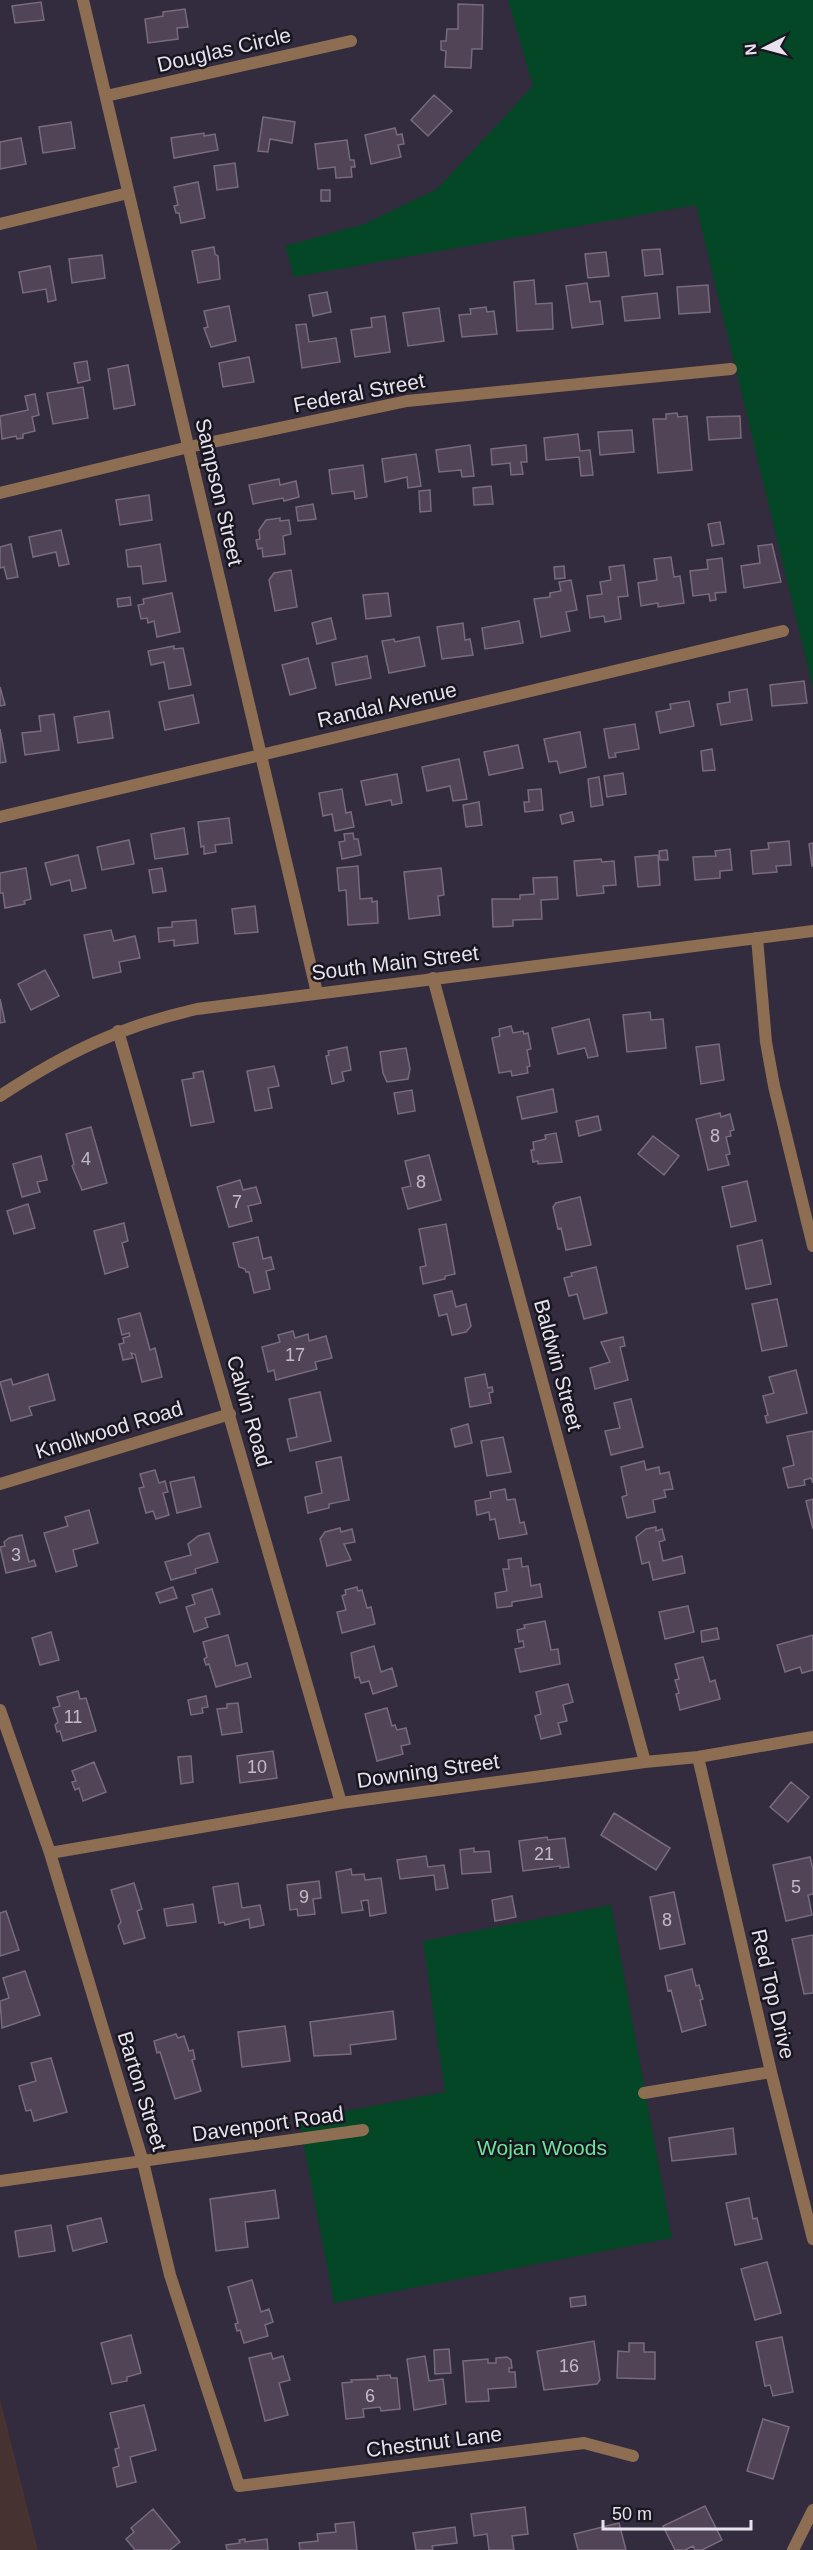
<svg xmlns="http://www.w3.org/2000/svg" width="813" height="2550" font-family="Arial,sans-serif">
	<rect width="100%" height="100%" fill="#322c3e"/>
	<path fill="#463230" d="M0,2398L38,2550H0Z"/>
	<path fill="#044726" d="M508,0H813V688L696,205L294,277L285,246L364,224L437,189L533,86Z
		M611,1905L672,2238L334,2303L299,2120L445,2092L423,1941Z"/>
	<path fill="#514456" stroke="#786b7d" stroke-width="1.5" d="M41,2L44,20L15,23L12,6Z
		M458,4L483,5L482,49H472L471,68L445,67L446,51L441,50V41H446L447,29H458Z
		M185,9L188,27L177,28L178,39L148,43L145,19L163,16V12Z
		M434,95L452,111L428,136L411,120Z
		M263,117L295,122L292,143L270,139L268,152L258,151Z
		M71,122L75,148L43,153L39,127Z
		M395,128L397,135L402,134L404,144L398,145L401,157L371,164L365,135Z
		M204,133V136L215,134L218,150L174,158L171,138Z
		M21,138L26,164L0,169V142Z
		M347,140L350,160H354L355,167H351L352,177L336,178L335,167L318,169L315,144Z
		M235,163L238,187L217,190L214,166Z
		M198,182L205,218L181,223L179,213H176L174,206L178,205L174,187Z
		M321,190H330V201H321Z
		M214,247L215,254L218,256L220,279L198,283L192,251Z
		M660,249L663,274L645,276L642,250Z
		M606,252L609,276L588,278L585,254Z
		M102,255L105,278L72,283L69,259Z
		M50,266L56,300L48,302L46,289L23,293L19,272Z
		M534,280L536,304L552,303L553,329L517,331L514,282Z
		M587,283L590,302L600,301L603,324L572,328L566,286Z
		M708,285L710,312L679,314L677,287Z
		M327,292L331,312L313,316L309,295Z
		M657,293L660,318L625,321L622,297Z
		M229,306L236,341L211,347L204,328L208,327L204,311Z
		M486,307L487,312L494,311L497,334L462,337L459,315L471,314L470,309Z
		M439,308L444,341L408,346L403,313Z
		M385,316L390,352L355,357L351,330L372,327L371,318Z
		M306,324L309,342L336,338L340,362L302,368L296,325Z
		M249,357L254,382L223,387L219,363Z
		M87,361L90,380L78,383L74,363Z
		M128,365L135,405L114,409L108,369Z
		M83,387L88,418L53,424L47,393Z
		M35,394L39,415L32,417L35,431L23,434V438L17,439L16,436L2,439L0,416L28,410L25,396Z
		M677,413L678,417L687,416L692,470L658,473L653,419H666V414Z
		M740,416L741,438L709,440L707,417Z
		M632,430L634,452L600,455L598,432Z
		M578,434L580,451L590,450L593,475L581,476L579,457L546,460L544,438Z
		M470,445L474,476L462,477L461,470L439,472L436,450Z
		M526,445L527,462H521L523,474L511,475L510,463L492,465L491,449Z
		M416,454L421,486L408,488L407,477L385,482L382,459Z
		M363,465L367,497L355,499L354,491L332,494L329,470Z
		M279,479L280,485L296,481L299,497L284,501L283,498L253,504L249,485Z
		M491,486L493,504L474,505L473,488Z
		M430,490L431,511L420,512L419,491Z
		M149,495L152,520L120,525L116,500Z
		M313,504L316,519L298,521L296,507Z
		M280,518V521L289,520L291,534L283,536L285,554L263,557L262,548L258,549L256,540L260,539L259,530L266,520Z
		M720,522L724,544L712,546L708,524Z
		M61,530L69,564L59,566L56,552L33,557L29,537Z
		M11,544L18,577L7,579L4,567L0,568V547Z
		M160,544L166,581L143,584L141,566L128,567L126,550Z
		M772,544L781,582L744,588L741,566L760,563L758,546Z
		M671,557L674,577L680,576L684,603L658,607V603L641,606L638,583L657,580L654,559Z
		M722,558L726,592L715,593L716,600L710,601L709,594L693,596L690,571L708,569L707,560Z
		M624,565L628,596L618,597L621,619L605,622L604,616L590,618L587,596L602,594L600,582L611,580L609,567Z
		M564,566L565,578L555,579L554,567Z
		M291,570L297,607L275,611L269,580L274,573Z
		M571,580L577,610L566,612L570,631L541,637L534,599L550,597V593L561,591L559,582Z
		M172,593L180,632L157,637L154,621L148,623L147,618L141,619L138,605L144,604L143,599Z
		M388,593L391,616L366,619L363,595Z
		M130,597L131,605L118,607L117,599Z
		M331,618L336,639L317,644L312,623Z
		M519,621L523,643L485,649L482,628Z
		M463,623L465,640L470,639L473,655L442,659L437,627Z
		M419,637L425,666L389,673L382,641L394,639L395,642Z
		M174,646V649L183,648L191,685L169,689L164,662L151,665L148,651Z
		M367,656L371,678L336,685L332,663Z
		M308,658L316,688L290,695L282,665Z
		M804,681L807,703L772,706L770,685Z
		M0,687L5,705L0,706Z
		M747,689L752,720L721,725L717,704L730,702L729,692Z
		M193,695L199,723L165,730L159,702Z
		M689,701L694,726L660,733L656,712L671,709L670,704Z
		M109,711L113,738L78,743L74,717Z
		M54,714L59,750L25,755L22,733L41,731L39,716Z
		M635,724L639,749L615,753L616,757L609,758L604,729Z
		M0,729L6,762L0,763Z
		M580,732L586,767L560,773L557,761L549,762L544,739Z
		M518,745L523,768L489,775L484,752Z
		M712,749L715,770L703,771L701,751Z
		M459,759L467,799L453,801L450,786L427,791L422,767Z
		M623,773L626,794L607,797L604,776Z
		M397,774L402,803L392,805L391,800L366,805L361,781Z
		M599,777L603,805L591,807L588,779Z
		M342,789L346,813L351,812L354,827L335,831L332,814L323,816L319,793Z
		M541,789L543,810L525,812L524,802H529L528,790Z
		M479,802L482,825L466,827L463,805Z
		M572,812L574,821L562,824L560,815Z
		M229,818L232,843L215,845L216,852L204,854V846L201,847L198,822Z
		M184,828L188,854L155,859L151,834Z
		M353,833L354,839H358L361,855L342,859L339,842L345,841L344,834Z
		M129,840L134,864L102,870L97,847Z
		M789,841L791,865L776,866L777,872L753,874L751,851L769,849L768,843Z
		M813,843V866H812L809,844Z
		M730,849L732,870L720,871V878L695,880L693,857L716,856L715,851Z
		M667,850L668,860H660L659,851Z
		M78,855L86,888L72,891L70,880L51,885L45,863Z
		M658,855L660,885L638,887L635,857Z
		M601,859L602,862L614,861L616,885L603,886L604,893L577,896L574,861Z
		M358,866L360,899L372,898V902L377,901L378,923L348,925L346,890L339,891L337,868Z
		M26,868L31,899L24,901L25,904L5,908L3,893H0V873Z
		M162,868L166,891L153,893L149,870Z
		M441,868L444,895L438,896L440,915L409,919L404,872Z
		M557,877L558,899L541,900L542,919L513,920V926L493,927L492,899H520V895L534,894L533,878Z
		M255,906L258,932L235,934L232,909Z
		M196,920L198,943L174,946V940L159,942L158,928L172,927V922Z
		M111,930L114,941L135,936L140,958L119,962L121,972L93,978L84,935Z
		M45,970L59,996L31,1010L18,984Z
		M0,999L5,1022L0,1023Z
		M650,1012L651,1020L663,1019L666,1048L627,1052L623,1015Z
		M589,1019L598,1056L588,1058L585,1048L558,1054L552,1028Z
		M511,1026L513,1033L523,1031L524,1034L528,1033L531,1049L527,1050L530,1066L527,1067L528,1073L512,1076L511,1071L499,1073L492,1038L500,1036L499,1029Z
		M719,1044L724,1080L701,1084L696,1047Z
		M347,1047L351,1070L342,1072L344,1081L332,1084L326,1056L329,1055L328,1051Z
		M406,1048L410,1069L408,1079L387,1082L383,1073L380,1052Z
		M274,1066L279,1086L268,1088L272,1108L255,1111L247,1071Z
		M203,1071L214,1122L191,1126L182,1080L194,1078L193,1073Z
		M553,1089L557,1112L522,1119L517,1097Z
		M412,1090L415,1111L398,1114L394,1093Z
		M720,1113L721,1117L730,1114L734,1130L730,1131L731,1136L726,1137L730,1154L726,1155L729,1165L708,1170L696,1119Z
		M598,1116L601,1130L579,1136L576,1121Z
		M91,1127L107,1183L82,1190L72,1166L74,1164L66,1134Z
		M556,1133L562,1162L538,1164V1161L533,1162L531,1150H534L533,1142L546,1139L545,1135Z
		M653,1136L679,1156L664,1175L638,1154Z
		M429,1155L441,1200L408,1209L402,1188L411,1186L405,1161Z
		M41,1156L47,1180L37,1182L40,1192L22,1197L13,1164Z
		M240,1180L243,1190L256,1187L261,1203L248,1206L252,1221L229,1227L217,1187Z
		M747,1181L756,1221L731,1227L722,1187Z
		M580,1197L591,1245L566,1250L561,1228L558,1229L553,1207L556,1203Z
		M28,1204L35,1228L14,1234L7,1211Z
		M124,1223L128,1241L122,1243L128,1267L105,1274L94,1231Z
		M446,1224L455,1274L445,1276V1279L423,1284L420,1267L426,1266L419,1229Z
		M258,1237L263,1259L271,1257L274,1269L266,1271L270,1289L254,1293L249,1272H246L245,1269L239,1267L233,1243Z
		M762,1240L771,1284L746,1289L737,1246Z
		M596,1267L607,1313L584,1319L577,1294L569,1296L564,1278L572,1276L571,1273Z
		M452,1291L456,1307L466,1304L471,1326L466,1332L452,1335L447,1314L439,1316L434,1295Z
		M777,1299L787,1346L762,1351L752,1304Z
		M140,1313L150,1350L155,1348L162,1377L142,1382L135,1354L131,1353L133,1358L123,1360L119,1344L124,1343L123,1338L130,1336L129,1333L122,1335L118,1319Z
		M293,1331L295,1338L308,1334L309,1341L326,1336L332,1358L315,1362L317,1369L276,1380L274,1370L268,1372L262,1347L280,1342L278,1335Z
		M623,1337L625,1346L620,1347L628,1380L595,1389L590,1368L610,1362L601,1342Z
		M796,1370L807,1413L767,1423L765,1416L768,1415L763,1396L774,1393L769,1377Z
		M48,1374L55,1400L29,1407L32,1415L11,1421L0,1382L11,1379L13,1385Z
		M485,1374L488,1388L492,1387L493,1392L489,1393L491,1403L470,1407L465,1378Z
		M320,1392L331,1441L290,1451L287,1439L297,1437L289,1399Z
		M631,1399L643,1447L611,1455L605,1431L620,1428L614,1403Z
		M468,1424L472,1443L455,1447L451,1429Z
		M813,1431V1483L811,1478L804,1480L805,1485L788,1488L783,1468L794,1465L787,1436Z
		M503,1437L511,1472L487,1476L481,1441Z
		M341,1457L349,1500L329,1504V1508L308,1513L305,1497L322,1493L316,1462Z
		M644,1461L646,1470L659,1467L660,1474L669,1472L673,1489L664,1490L666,1497L653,1500L655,1512L627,1518L622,1497L627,1495L621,1467Z
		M155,1470L159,1483L165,1481L168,1492L163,1493L169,1515L156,1519L153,1511L146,1513L139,1488L144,1487L140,1474Z
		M194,1477L201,1507L177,1513L170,1482Z
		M505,1489L507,1500L515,1499L520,1523L524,1522L527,1534L499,1539L495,1519L490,1520L489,1512L477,1515L475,1501L491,1498L490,1492Z
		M813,1499V1529L806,1501Z
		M89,1510L98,1543L73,1550L77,1566L56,1572L44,1533L68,1526L65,1517Z
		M656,1527V1531L662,1529L665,1540L659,1542L663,1561L682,1556L685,1573L653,1580L649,1562L642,1564L636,1537L646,1529Z
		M340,1528L341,1532L352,1529L355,1542L344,1544L351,1560L327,1566L320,1539L325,1532Z
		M209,1533L218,1562L195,1569L196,1573L171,1580L165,1562L191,1555L188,1544L198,1536Z
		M22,1535L29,1562L34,1560L36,1566L6,1573L0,1547L5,1546L4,1542L9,1538Z
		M521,1558L522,1567L528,1566L531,1586L540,1584L542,1597L512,1602V1606L497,1608L495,1593L507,1591L503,1569H509L508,1560Z
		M173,1587L177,1598L160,1603L156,1593Z
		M357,1587L358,1591L362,1590L367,1608L371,1607L375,1624L342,1633L337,1612L346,1610L342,1596L346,1594L345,1590Z
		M212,1589L220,1614L205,1618L208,1627L194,1632L186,1607L195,1604L192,1595Z
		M688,1606L694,1632L665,1639L659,1612Z
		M545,1621L551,1650L558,1649L560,1664L520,1672L515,1649L524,1647L523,1641L519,1642L517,1630L525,1628L524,1625Z
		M717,1628L719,1639L702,1642L701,1631Z
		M51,1632L59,1660L40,1665L32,1638Z
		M228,1635L236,1666L247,1663L251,1677L216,1687L209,1664L206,1665L204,1659L207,1657L203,1642Z
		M813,1635V1670L802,1673L800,1667L785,1672L777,1645Z
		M374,1646L381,1672L392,1668L397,1686L373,1694L369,1681L361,1683L359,1677L355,1678L351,1653Z
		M703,1657L710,1682L715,1680L720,1699L680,1710L676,1694L679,1693L675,1680L679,1679L675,1664Z
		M568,1684L573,1702L563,1705L567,1721L558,1723L561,1734L541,1739L535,1716L541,1714L536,1692Z
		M78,1691L80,1699L86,1698L96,1731L63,1741L60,1731L57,1732L55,1725L58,1722L53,1708L60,1706L57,1697Z
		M206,1696L208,1707L202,1708L203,1713L191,1715L188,1700Z
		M238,1703L242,1732L222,1735L217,1709L227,1708V1704Z
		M387,1708L392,1726L395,1725L397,1730L406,1728L410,1744L401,1746L403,1754L377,1761L365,1714Z
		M273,1751L277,1778L240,1783L237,1756Z
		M191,1756L193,1782L181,1784L178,1757Z
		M94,1762L106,1792L83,1801L79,1788L75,1790L72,1782L76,1781L72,1771Z
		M791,1782L809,1797L788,1822L770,1807Z
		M614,1813L670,1848L656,1870L601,1835Z
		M547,1837L548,1840L565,1838L569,1867L560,1868V1866L523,1871L519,1841Z
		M474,1848V1852L489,1851L491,1872L462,1874L460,1850Z
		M426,1856L428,1867L444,1865L448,1888L436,1890L434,1875L400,1879L397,1860Z
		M810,1857L813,1869V1894L808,1895L812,1915L786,1921L773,1865Z
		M351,1869L352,1875L364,1874L365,1880L381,1878L386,1913L370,1916L368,1900L361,1901L363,1910L342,1913L336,1872Z
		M319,1881L321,1898L313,1899L315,1914L298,1916L297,1909L290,1910L287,1885Z
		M134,1883L142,1909L137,1911L145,1938L124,1944L118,1926L121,1922L111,1890Z
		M238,1883L242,1908L260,1905L264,1925L250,1928L249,1919L225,1925L224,1922L219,1923L213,1887Z
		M674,1892L685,1944L660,1949L650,1897Z
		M512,1896L516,1917L495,1921L492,1900Z
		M193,1904L196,1922L167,1926L164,1909Z
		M6,1911L19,1950L0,1956V1913Z
		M813,1935V1993L804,1994L792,1939Z
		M692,1969L696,1986L699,1985L703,1999L700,2000L706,2025L682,2032L671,1990L668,1991L665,1976Z
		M25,1971L40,2015L2,2028L0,2001L9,1998L3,1978Z
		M393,2011L396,2039L350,2045L351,2054L314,2056L310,2022Z
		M285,2026L290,2061L242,2067L238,2032Z
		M176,2034L178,2038L184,2036L189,2051L193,2050L195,2059L192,2060L201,2091L175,2099L160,2052L157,2053L154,2041Z
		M51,2058L67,2112L34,2121L31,2110L26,2111L19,2086L36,2081L31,2063Z
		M733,2128L736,2154L672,2161L669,2138Z
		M275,2190L279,2218L245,2222L248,2247L216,2251L210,2199Z
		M749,2198L753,2219L757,2218L762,2239L735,2245L726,2203Z
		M101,2218L107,2242L73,2251L67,2226Z
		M51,2225L55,2251L19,2257L15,2231Z
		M767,2262L781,2313L755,2320L741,2269Z
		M252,2280L261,2312L269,2309L273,2322L265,2325L268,2336L244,2343L240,2330L237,2331L235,2324L238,2323L228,2287Z
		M585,2296L586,2305L571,2307L570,2298Z
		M131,2335L141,2373L127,2377V2381L112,2384L101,2343Z
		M782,2337L793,2392L773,2396L770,2385L765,2386L756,2342Z
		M594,2341L600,2380L597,2384L544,2390L537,2351Z
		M629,2343H644V2352H655V2379L617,2378L618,2351L629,2352Z
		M449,2349L451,2373L435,2374L434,2350Z
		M271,2353L273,2359L283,2356L290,2380L279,2383L288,2415L265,2421L249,2358Z
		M425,2356L429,2381L443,2379L446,2404L414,2410L407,2359Z
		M507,2357L511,2360L512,2368H509V2372H515L516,2387L488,2389L489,2401L466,2402L463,2361L488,2359V2363H496V2358Z
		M390,2375L391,2378H397L400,2409L381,2411L380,2407L363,2409L364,2417L346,2419L342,2383L352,2382L351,2380L378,2379L377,2376Z
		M144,2405L156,2450L130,2457L136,2482L117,2487L113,2468L119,2466L115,2449L119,2448L110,2413Z
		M763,2419L789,2427L773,2479L747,2471Z
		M705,2506L722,2540L702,2550H695L693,2546L685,2550H675L663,2526Z
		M525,2507L528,2534L512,2536L514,2550H489L487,2534L474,2536L471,2514Z
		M153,2509L180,2542L170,2550H135L126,2539L134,2532L131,2528Z
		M354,2522L357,2550H300L299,2543L318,2541L317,2534L336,2532L335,2524Z
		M619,2523L626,2550H578L574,2534Z
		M455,2527L457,2543L432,2546L433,2550H416L413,2533Z
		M245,2539V2542L267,2539L268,2550H227L226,2545L240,2543L239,2540Z"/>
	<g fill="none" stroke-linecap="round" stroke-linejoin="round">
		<path stroke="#8e6e53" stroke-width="12" d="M83,0L317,993
			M106,96L351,41
			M0,224L128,193
			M0,493L189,447L407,401L731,369
			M0,817L783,631
			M757,938L766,1042L774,1086L813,1246
			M433,978L645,1762
			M118,1031L341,1803
			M0,1484L230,1414
			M0,1710L50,1853L143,2162L170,2275L239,2486L584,2443L633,2456
			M698,1757L771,2072L813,2239
			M50,1853L341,1803L645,1762L698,1757L813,1737
			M644,2093L771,2072
			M0,2181L363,2130
			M793,2550L813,2510"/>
		<path stroke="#8e6e53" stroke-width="12" d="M0,1096C65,1053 121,1026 197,1009L813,931"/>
	</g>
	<g text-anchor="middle" stroke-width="5" stroke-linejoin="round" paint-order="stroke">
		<g font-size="18" fill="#c1bbc9">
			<text x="715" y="1142">8</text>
			<text x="86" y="1165">4</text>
			<text x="421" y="1188">8</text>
			<text x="237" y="1208">7</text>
			<text x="295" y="1361">17</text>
			<text x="16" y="1561">3</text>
			<text x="73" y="1723">11</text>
			<text x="257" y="1773">10</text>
			<text x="544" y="1860">21</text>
			<text x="796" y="1893">5</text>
			<text x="304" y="1903">9</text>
			<text x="667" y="1926">8</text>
			<text x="569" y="2372">16</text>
			<text x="370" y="2402">6</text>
		</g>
		<g font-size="21" fill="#e6e3ef" stroke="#19161f">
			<text transform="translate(224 50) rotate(-13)" y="7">Douglas Circle</text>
			<text transform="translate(359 393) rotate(-11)" y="7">Federal Street</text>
			<text transform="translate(219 492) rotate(77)" y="7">Sampson Street</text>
			<text transform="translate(387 705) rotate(-13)" y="7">Randal Avenue</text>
			<text transform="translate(395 963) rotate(-7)" y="7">South Main Street</text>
			<text transform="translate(558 1365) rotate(75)" y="7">Baldwin Street</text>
			<text transform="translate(249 1411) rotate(74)" y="7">Calvin Road</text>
			<text transform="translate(109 1430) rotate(-17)" y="7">Knollwood Road</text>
			<text transform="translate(428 1771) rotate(-8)" y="7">Downing Street</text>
			<text transform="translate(773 1994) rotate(77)" y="7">Red Top Drive</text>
			<text transform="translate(142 2091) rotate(73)" y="7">Barton Street</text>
			<text transform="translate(268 2124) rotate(-8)" y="7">Davenport Road</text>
			<text transform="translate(434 2442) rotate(-7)" y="7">Chestnut Lane</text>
		</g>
		<g font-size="21" fill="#6ae59a" stroke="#19161f">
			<text x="542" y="2155">Wojan Woods</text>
		</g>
	</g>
	<g transform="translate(765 48) rotate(264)" stroke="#19161f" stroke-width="4.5" paint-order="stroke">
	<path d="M0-4.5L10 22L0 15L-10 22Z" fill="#e6e3ef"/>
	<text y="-9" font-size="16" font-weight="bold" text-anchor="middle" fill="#e6e3ef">N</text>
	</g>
	<path d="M603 2520v9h148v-9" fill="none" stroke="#e6e3ef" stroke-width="3"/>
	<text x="612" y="2520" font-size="18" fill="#e6e3ef" stroke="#19161f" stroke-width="4.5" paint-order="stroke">50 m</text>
</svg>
